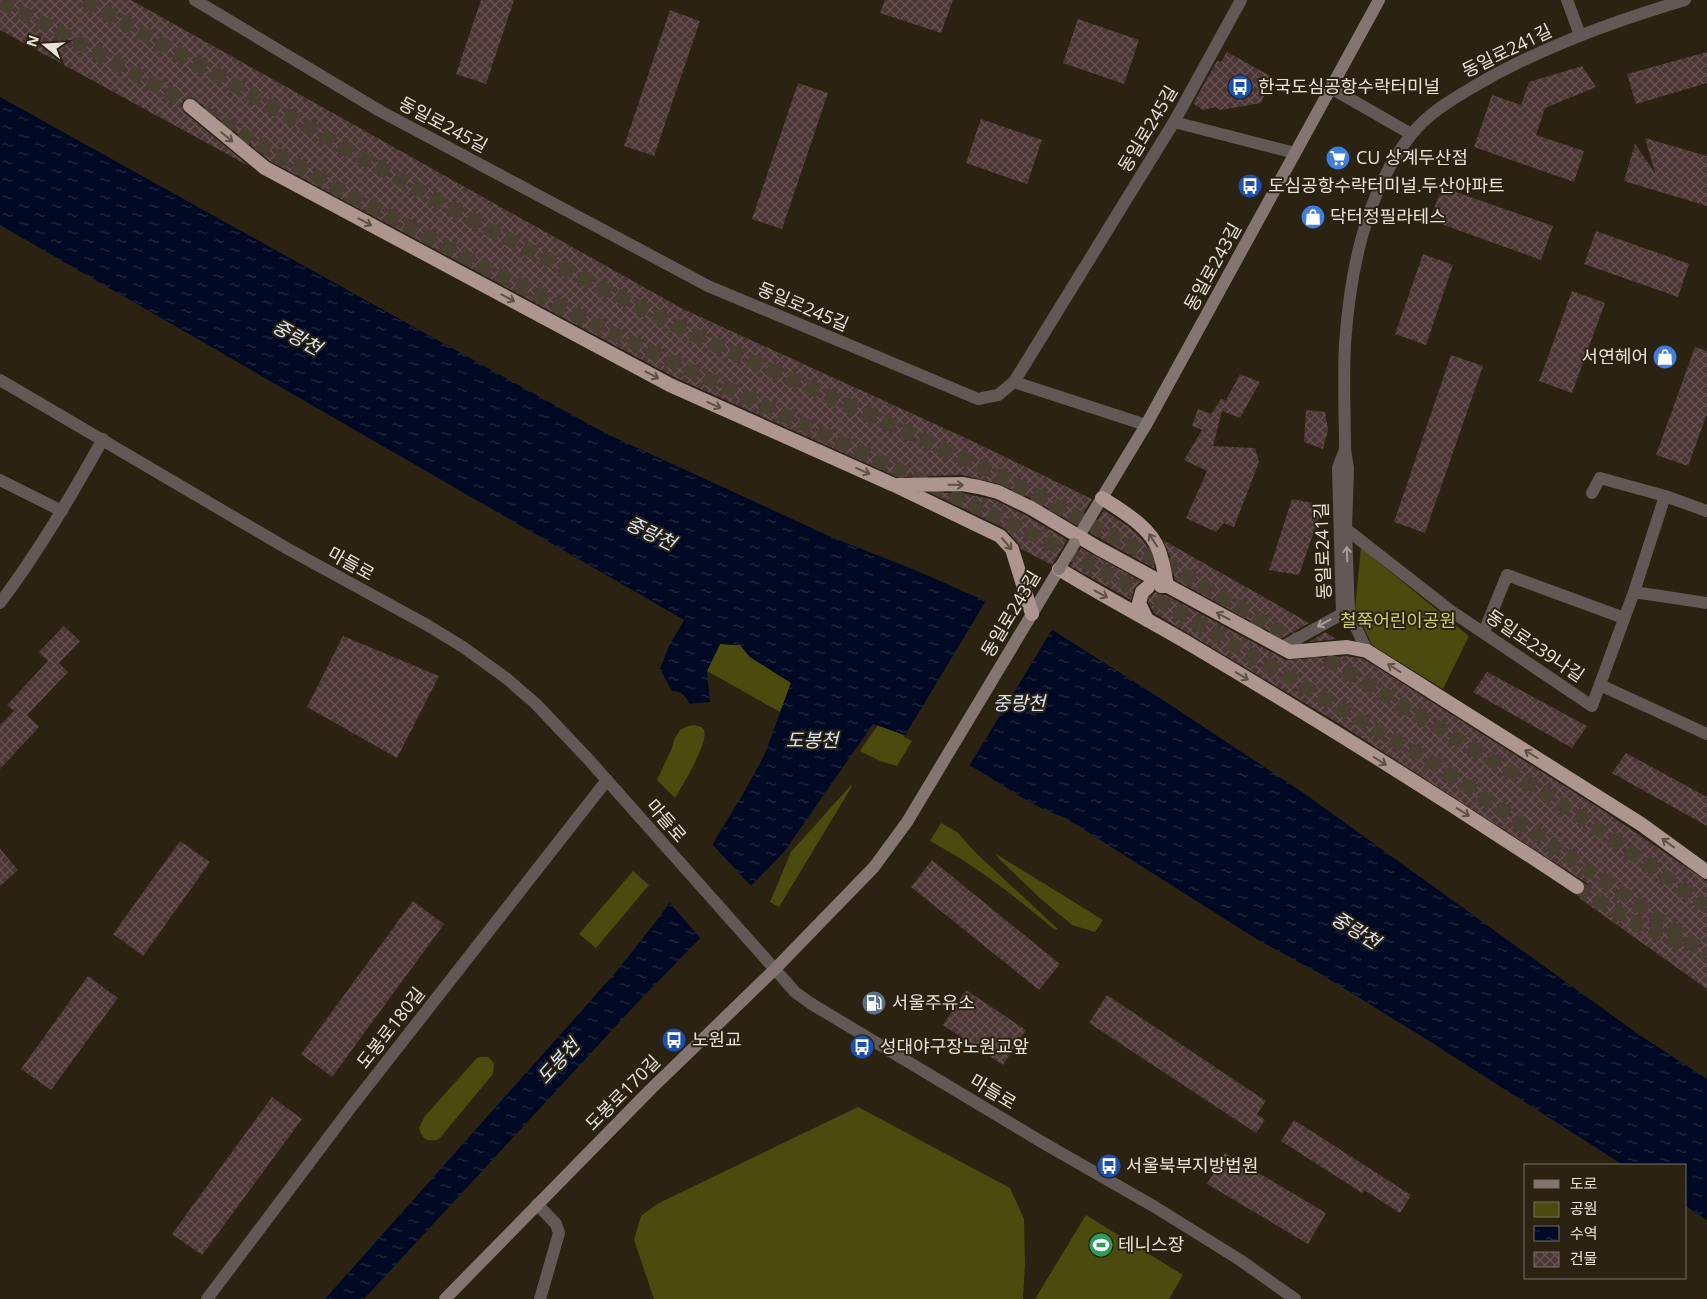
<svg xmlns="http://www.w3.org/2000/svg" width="1707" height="1299" font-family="'Open Sans','Noto Sans KR',sans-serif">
	<defs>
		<pattern id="water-ripples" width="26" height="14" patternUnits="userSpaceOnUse" patternTransform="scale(1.25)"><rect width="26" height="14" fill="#000923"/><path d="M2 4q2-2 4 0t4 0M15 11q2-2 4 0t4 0" fill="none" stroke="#252d42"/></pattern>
		<pattern id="building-cross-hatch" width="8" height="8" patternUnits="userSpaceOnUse" patternTransform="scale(1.25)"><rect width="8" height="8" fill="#4c3635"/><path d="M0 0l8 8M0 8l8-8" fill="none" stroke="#665352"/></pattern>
	</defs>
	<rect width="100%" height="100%" fill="#2b2212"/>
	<path fill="#4a4b0d" d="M1361,548L1469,636L1443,689L1372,645L1355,609Z
		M720,644L740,645L750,657L791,683L780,712L707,671Z
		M694,725C698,726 702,726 704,730C709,743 682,786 675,798L657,780L671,750L675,738L680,730L688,726Z
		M878,725L913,739L897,766L880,761L860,751Z
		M852,784L851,788L779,907L770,902L791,852Z
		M941,823L957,832L975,852L1058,929L1055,930C1016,897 975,865 930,841Z
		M996,854L1103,920L1095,932L1072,925L1041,899L999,859Z
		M633,871L649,885L596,948L579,934Z
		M479,1057H488L494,1063L493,1074L439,1139C428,1143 422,1139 419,1128L425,1116L476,1059Z
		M858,1107L1010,1188L1024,1219L1025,1264L1023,1299H654L634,1240L641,1216L657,1204Z
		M1086,1215L1183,1275L1169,1299H1035Z"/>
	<path fill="url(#water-ripples)" d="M0,97L605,433L829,536L915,570L1054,631L1160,698L1305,794L1638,1034L1707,1079V1220L1686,1206V1165H1623L1434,1044L1319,973L1258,940L1064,817C1032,807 1005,786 976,769C944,751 908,735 873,724L784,852L638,1002L364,1299H325L616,972L657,920L712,845L743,794L764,756L791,683L750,657L740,645L720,644L707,671L710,702L689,704C686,695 681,691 672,691L660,669L669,646L684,620L0,225Z"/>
	<path fill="#2b2212" d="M987,599L1053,628L968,768L904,737Z
		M711,843L753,888L702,940L668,901Z"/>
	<path fill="url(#building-cross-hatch)" d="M0,0H131L683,309L972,441L1092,499L1076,525L1035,500L1000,484L962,475L897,477L674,377L270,161L195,99L191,97L184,100L181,105L184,112L249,166L11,36L0,30Z
		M481,0H514L486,84L456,74Z
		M885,0H953L941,33L880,13Z
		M670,10L700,21L654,156L624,146Z
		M1078,19L1139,40L1124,84L1063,63Z
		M1227,52L1272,77L1261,103L1220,110L1216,107L1203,110L1194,104L1195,100L1217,61L1221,62Z
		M1707,52V83L1636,104L1627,74Z
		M1582,66L1596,87L1545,108L1536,135L1584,151L1574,182L1474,147L1492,95L1521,105L1529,82Z
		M798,83L828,93L782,229L752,219Z
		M981,119L1042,140L1027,184L966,163Z
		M1645,138L1707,156V206L1624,181L1635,144L1655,173Z
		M1442,187L1553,226L1541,260L1430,220Z
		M1596,231L1689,264L1678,297L1584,264Z
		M1423,254L1453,265L1426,345L1395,334Z
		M1572,291L1605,303L1572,393L1539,381Z
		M1695,347L1707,351V414L1688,466L1656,455Z
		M1451,355L1483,366L1425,533L1394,522Z
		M1240,374L1260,382L1240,418L1222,411L1213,446L1255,448L1259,462L1234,527L1224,523L1216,532L1186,518L1207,471L1184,460L1202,430L1192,426L1198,409L1211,414L1221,399L1225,400L1224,404Z
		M1306,410L1325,412L1328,430L1323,449L1304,442Z
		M931,493H961L995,500L1027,516L1067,540L1052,565L1021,549L1018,543L1004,528Z
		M1292,499L1323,505L1299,575L1269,570Z
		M1104,510L1129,527L1143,540L1151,554L1155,569L1090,533Z
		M1163,540L1269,600L1309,623L1282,638L1175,580L1170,557Z
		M1081,548L1141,581L1134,589L1131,600L1070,566Z
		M1155,592L1161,595H1166L1286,660L1347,656L1364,659L1607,813L1705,880L1707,882V989L1579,898L1588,884L1582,880L1343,726L1154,613L1148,602L1150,597Z
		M64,626L80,641L59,663L68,672L27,715L39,727L0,769V725L14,711L7,705L48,661L39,652Z
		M1325,632L1336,639L1309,642Z
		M343,636L439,676L397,758L307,707Z
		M1487,672L1587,726L1572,748L1473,692Z
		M1626,753L1707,797V826L1612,773Z
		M180,841L210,862L143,956L113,934Z
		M0,849L18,870L0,886Z
		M932,860L1060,964L1039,990L911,887Z
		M413,901L444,924L332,1077L301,1054Z
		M88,976L118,998L51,1090L21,1069Z
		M966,990L1026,1030L1003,1065L943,1025Z
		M1107,995L1266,1101L1257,1114L1265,1120L1256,1133L1089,1023Z
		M272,1097L302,1119L202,1255L172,1234Z
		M1294,1120L1411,1195L1400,1213L1364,1190L1362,1193L1281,1141Z
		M1225,1153L1326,1213L1308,1244L1207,1184Z"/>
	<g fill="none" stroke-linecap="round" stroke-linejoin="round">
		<path stroke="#483f30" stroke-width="14" stroke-dasharray="14 7" stroke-linecap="butt" d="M84,0L481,225L690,333L981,466L1173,568L1351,674L1537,788L1597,828L1707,906
			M0,2L55,29L328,183L471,260L604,329L1041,538L1167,605L1436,765L1635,902L1707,954
			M1577,887L1639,925L1686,946"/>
		<path stroke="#625855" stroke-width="12" d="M195,0L380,111L708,286L978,399L998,395L1014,382L1174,122L1241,0
			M1567,0L1580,35
			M1331,88L1411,134
			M1174,122L1295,153
			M1014,382L1146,425
			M1345,450C1345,415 1343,379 1345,344C1350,272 1365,193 1411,135C1427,114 1451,100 1473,87C1539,48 1612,22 1685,0
			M0,480L62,511
			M1665,496L1707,511
			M1346,529L1451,611L1592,706L1634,592L1665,496L1600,478L1592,493
			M1634,592L1707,603
			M0,603C39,551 71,496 103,439
			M1484,632L1507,575L1624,618
			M1282,647L1342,614L1338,468L1345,450L1348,468L1346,529L1349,613L1367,651
			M1600,685L1707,734
			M537,1204L556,1224L559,1233L540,1299
			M207,1299L352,1106L607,780"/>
		<path stroke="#625855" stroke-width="12" d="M0,380L288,549L427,625L463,647L506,678L535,703L589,760L795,992L810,1003L1040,1141L1155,1207L1240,1260L1295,1299"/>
		<path stroke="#857570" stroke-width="12" d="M1074,544L1146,425L1379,0
			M445,1299L651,1089L774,970L874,867L907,822L1059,569"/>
		<path stroke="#ac968f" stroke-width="14" d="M190,106L265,168L670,385L894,485L1000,536L1012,549L1032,614
			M898,485L962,484L979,487L998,492L1031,508L1098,548L1290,652L1347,647L1367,651L1641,824L1707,872
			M1102,498C1122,511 1151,527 1159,551C1163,562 1165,575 1167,586H1161
			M1059,569C1103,596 1149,620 1193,646C1323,723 1451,803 1577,887"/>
		<path stroke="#857570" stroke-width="12" d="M1059,569L1074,544"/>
		<path stroke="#ac968f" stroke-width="14" d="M1147,620L1139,603L1142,592L1148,587"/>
	</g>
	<defs><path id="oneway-shaft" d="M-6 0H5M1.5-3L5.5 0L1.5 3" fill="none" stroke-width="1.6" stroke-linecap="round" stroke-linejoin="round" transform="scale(1.25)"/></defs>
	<g stroke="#5f5044">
		<use href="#oneway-shaft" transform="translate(227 137) rotate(40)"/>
		<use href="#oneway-shaft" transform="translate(365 222) rotate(28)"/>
		<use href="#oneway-shaft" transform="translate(508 298) rotate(28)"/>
		<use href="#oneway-shaft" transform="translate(652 375) rotate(28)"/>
		<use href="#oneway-shaft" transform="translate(714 405) rotate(24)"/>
		<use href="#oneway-shaft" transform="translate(863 471) rotate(24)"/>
		<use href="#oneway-shaft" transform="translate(956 485) rotate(1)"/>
		<use href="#oneway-shaft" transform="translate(1153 540) rotate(-123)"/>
		<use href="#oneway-shaft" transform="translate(1007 544) rotate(50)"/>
		<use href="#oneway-shaft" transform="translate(1101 594) rotate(29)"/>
		<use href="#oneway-shaft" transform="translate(1223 616) rotate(-152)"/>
		<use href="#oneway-shaft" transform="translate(1394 668) rotate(-148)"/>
		<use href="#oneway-shaft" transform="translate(1242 676) rotate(31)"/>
		<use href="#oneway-shaft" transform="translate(1531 754) rotate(-148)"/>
		<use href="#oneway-shaft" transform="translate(1380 761) rotate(32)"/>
		<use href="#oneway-shaft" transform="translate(1463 812) rotate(32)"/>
		<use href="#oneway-shaft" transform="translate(1668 843) rotate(-144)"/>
	</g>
	<g stroke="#a69e97">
		<use href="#oneway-shaft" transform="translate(1347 554) rotate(-92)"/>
		<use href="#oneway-shaft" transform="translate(1324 623) rotate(151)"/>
	</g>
	<defs>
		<symbol id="bus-disc" viewBox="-11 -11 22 22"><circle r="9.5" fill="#1a4fb4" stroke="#2b2212"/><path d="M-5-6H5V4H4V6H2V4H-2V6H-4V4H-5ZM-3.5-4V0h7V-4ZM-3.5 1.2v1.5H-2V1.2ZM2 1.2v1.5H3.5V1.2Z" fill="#fff"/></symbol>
		<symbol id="supermarket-disc" viewBox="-11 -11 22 22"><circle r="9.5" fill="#3f7fe0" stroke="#2b2212"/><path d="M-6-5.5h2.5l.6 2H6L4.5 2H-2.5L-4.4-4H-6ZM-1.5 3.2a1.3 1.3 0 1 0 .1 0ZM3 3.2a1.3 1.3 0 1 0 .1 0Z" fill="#fff"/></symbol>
		<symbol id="shop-disc" viewBox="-11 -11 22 22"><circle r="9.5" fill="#3f7fe0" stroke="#2b2212"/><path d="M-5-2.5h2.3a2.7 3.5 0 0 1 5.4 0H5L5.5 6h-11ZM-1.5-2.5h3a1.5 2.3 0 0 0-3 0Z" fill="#fff"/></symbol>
		<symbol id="fuel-disc" viewBox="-11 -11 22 22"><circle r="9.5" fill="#5c6f8a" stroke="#2b2212"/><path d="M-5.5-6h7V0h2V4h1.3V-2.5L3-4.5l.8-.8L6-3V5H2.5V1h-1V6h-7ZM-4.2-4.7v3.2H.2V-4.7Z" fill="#fff"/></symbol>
		<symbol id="stadium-disc" viewBox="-11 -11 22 22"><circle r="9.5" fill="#2e9e5b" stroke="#2b2212"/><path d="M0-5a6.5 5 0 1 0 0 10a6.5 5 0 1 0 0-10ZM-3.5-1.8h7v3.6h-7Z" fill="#fff"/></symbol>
	</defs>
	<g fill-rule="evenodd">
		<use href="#bus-disc" x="1226" y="73" width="28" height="28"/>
		<use href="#supermarket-disc" x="1324" y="144" width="28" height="28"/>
		<use href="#bus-disc" x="1236" y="172" width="28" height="28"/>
		<use href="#shop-disc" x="1299" y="203" width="28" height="28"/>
		<use href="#shop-disc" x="1651" y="343" width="28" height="28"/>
		<use href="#fuel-disc" x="860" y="989" width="28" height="28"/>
		<use href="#bus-disc" x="660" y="1026" width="28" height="28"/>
		<use href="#bus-disc" x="848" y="1033" width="28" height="28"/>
		<use href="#bus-disc" x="1095" y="1152" width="28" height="28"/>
		<use href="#stadium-disc" x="1087" y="1231" width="28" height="28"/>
	</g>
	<g text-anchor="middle" stroke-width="4" stroke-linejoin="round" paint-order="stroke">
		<g font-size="18" fill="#e9e3d9" stroke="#2b2212">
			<text transform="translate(1507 51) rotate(-26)" y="6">동일로241길</text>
			<text transform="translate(443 125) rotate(28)" y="6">동일로245길</text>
			<text transform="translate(1148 129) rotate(-59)" y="6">동일로245길</text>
			<text transform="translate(1213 267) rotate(-61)" y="6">동일로243길</text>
			<text transform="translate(803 307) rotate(23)" y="6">동일로245길</text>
			<text transform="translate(1323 551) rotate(-92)" y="6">동일로241길</text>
			<text transform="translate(351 564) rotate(29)" y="6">마들로</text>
			<text transform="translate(1011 614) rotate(-59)" y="6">동일로243길</text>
			<text transform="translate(1535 646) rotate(34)" y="6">동일로239나길</text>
			<text transform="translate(666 821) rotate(49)" y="6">마들로</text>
			<text transform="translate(391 1028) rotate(-52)" y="6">도봉로180길</text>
			<text transform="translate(993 1092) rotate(31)" y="6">마들로</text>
			<text transform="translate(623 1093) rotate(-45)" y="6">도봉로170길</text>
		</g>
		<g font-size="18" fill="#e9e3d9" stroke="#2b2212" text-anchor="start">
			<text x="1258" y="93">한국도심공항수락터미널</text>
			<text x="1356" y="164">CU 상계두산점</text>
			<text x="1268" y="192">도심공항수락터미널.두산아파트</text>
			<text x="1330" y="223">닥터정필라테스</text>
			<text x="1648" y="363" text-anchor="end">서연헤어</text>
			<text x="892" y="1009">서울주유소</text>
			<text x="692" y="1046">노원교</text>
			<text x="880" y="1053">성대야구장노원교앞</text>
			<text x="1126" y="1172">서울북부지방법원</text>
			<text x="1118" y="1251">테니스장</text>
		</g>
		<g font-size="18" fill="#cfd263" stroke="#2b2212">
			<text x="1398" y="627">철쭉어린이공원</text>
		</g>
		<g font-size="19" font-style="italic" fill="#d7e4f4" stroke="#2b2212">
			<text transform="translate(297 337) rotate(29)" y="7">중랑천</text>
			<text transform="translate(651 533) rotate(26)" y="7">중랑천</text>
			<text x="1019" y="710">중랑천</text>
			<text x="812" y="747">도봉천</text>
			<text transform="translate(1356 930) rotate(32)" y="7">중랑천</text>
			<text transform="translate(558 1061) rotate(-48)" y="7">도봉천</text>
		</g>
	</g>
	<rect x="1524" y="1164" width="162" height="115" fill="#2b2212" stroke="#776f62"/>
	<rect x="1534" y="1180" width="25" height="8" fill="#857570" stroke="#776f62"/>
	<text x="1570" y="1189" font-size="15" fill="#e9e3d9">도로</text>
	<rect x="1534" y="1202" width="25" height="15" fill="#4a4b0d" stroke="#776f62"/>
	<text x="1570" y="1214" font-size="15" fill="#e9e3d9">공원</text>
	<rect x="1534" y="1226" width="25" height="15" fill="url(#water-ripples)" stroke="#776f62"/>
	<text x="1570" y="1239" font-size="15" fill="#e9e3d9">수역</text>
	<rect x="1534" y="1252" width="25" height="15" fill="url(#building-cross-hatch)" stroke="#776f62"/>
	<text x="1570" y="1264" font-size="15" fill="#e9e3d9">건물</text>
	<g transform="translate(45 45) rotate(288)" stroke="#2b2212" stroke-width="4" paint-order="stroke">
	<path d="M0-4L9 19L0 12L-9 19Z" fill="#e9e3d9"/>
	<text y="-8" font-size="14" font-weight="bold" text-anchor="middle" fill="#e9e3d9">N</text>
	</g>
</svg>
